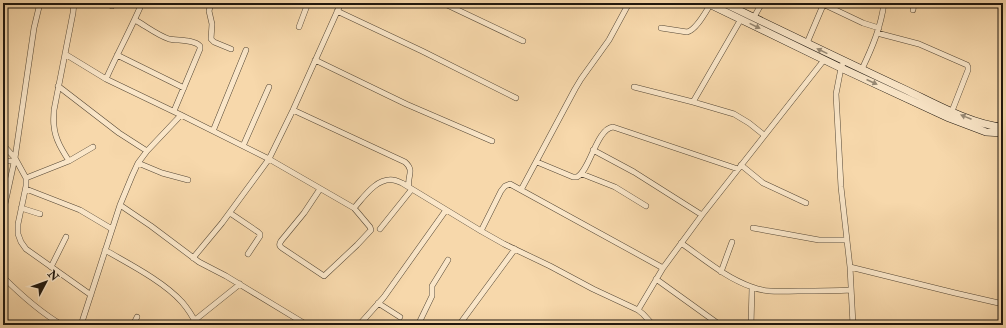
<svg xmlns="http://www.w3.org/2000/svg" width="1006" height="328" font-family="'IM FELL Double Pica',serif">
	<rect width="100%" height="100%" fill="#f7d8ab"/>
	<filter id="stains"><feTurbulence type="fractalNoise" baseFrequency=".005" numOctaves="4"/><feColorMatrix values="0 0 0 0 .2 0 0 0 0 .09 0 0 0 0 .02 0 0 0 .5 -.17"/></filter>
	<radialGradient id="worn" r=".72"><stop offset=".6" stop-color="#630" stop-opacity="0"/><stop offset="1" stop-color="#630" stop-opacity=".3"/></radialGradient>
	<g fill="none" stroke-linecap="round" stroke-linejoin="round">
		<defs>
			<path id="minor" d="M105,3L112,6
				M211,3L209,11L212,24L211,39L214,42L231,49
				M443,3L523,41
				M823,4L863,23L879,28
				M913,10L914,3
				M337,11L422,51L516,98
				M754,17L762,3
				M135,20C146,26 157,35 169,39C178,41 193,39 200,46V49L174,111
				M299,27L308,3
				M661,28L687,32C696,30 705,13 710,5
				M877,33L919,44L967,65L968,67V70L952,111
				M807,43L824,3
				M65,54L106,79L181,115L269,159L347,204L354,208L370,227L371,230L357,245L324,276L282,248C279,246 279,244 281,241L304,213L320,189
				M117,55L184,88
				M315,60L406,104L492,141
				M844,61L841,68L836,94L841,187L850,267L853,325
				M862,69C872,48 881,27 884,3
				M106,79C117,54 131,29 142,3
				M58,86L119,133L147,151
				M634,87L693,102L734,114L749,123L764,135
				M693,102L741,19
				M293,110L405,162C415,171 407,175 409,187
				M1002,127V89L1003,83
				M213,131L246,50
				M3,145L15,158L26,178V186L18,224V234L21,242L26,249L91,295
				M243,146L269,87
				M593,150L634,172L702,215
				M3,161H15
				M69,161C62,150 55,139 54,126C53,121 54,115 54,110L73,13L74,3
				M537,162L573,177H577C590,171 596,129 613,127L738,169
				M138,163L162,173L188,180
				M741,165L763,183L806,203
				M582,174L615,187L646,206
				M26,178L69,161L93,147
				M26,189L80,210L112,229
				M521,190L575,89L581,79L609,40L629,3
				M120,205L151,226L199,262L226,276L307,325
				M21,208L40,214
				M354,208C364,197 376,178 393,180C396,180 399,182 402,183L481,231L504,244L550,266L593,289L638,310L643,314L653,325
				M3,213L15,158L34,28L40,3
				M230,213L258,232L260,234V236L248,254
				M753,228L819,240H847
				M380,229L412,189
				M481,231L501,191L505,186L510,184L663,268
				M681,243C704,259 726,278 752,287C766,293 783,291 798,291C816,291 833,291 851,290
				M105,250C129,264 163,281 182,302C188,309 193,317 197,325
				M193,258L222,223L269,159L293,110L341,3
				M51,267L66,237
				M850,267L955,293L1003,304
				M721,272L732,242
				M3,277C21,295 40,312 62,325
				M656,279L720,325
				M378,303L400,317
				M638,310L663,268L702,215L824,60
				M195,320L240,284
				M3,321L13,325
				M81,325L120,205L132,176L138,163L147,151L181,115
				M133,325L137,317
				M359,325L384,297L446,210
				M418,325L432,296V286L448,260
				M459,325L515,249
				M751,325L752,288"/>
			<path id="secondary" d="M707,3L841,68L949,118L986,132L1003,133
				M724,3C784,32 844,61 904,89C932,102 972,125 1003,127"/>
		</defs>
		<use href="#minor" stroke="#554735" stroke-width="6"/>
		<use href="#secondary" stroke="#1f170e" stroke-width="8"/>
		<use href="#minor" stroke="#fae6c8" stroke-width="5"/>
		<use href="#secondary" stroke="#fae6c8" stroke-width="7"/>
	</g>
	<defs><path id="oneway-solid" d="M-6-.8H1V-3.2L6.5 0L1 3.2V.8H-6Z"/></defs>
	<g fill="#978974">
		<use href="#oneway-solid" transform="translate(755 26) rotate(26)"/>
		<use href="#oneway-solid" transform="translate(822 51) rotate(-154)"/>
		<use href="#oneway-solid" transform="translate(872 82) rotate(25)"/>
		<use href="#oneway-solid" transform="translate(966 117) rotate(-158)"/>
	</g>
	<rect width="1006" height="328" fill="none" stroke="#f7d8ab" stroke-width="16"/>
	<rect x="4" y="4" width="998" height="320" fill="none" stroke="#1f170e" stroke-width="2"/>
	<rect x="8" y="8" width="990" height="312" fill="none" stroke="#1f170e"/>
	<g transform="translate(46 282) rotate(49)" stroke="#fae6c8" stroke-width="3" paint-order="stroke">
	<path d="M0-3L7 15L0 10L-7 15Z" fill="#1f170e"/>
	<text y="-6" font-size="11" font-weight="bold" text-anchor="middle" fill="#1f170e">N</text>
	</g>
	<rect width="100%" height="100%" filter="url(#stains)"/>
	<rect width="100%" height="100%" fill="url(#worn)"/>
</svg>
